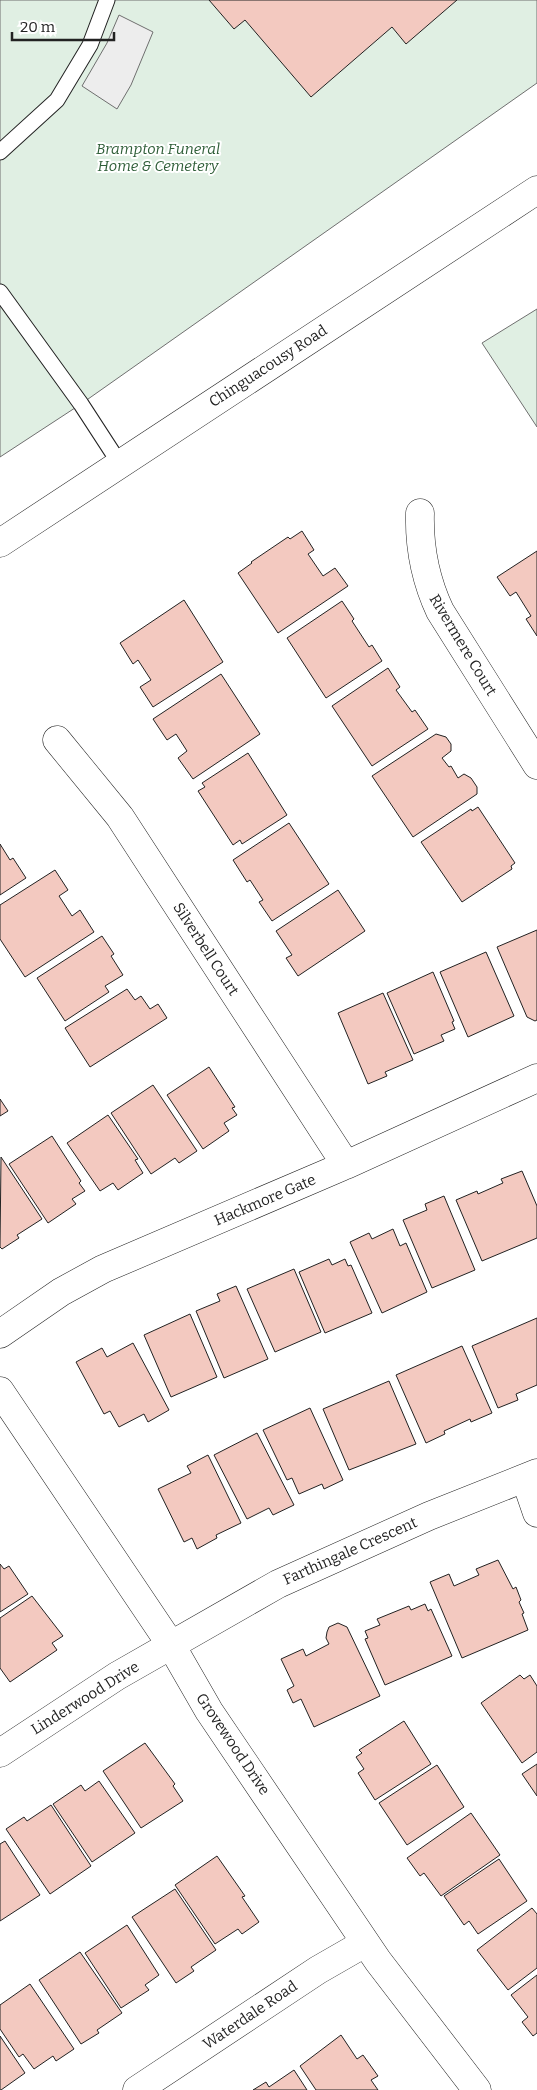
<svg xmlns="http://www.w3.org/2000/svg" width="537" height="2090" font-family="Bitter,serif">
	<rect width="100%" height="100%" fill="#fff"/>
	<path fill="#e0efe3" stroke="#6f6f6f" d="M0,0H537V83L81,404L0,457Z
		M537,309V427L482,343Z"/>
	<path fill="#ededed" stroke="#6f6f6f" d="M119,15L153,32L131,85L117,109L82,86L107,43Z"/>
	<path fill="#f3c9c0" stroke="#222" d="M209,0H457L406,44L392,27L311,97L245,20L234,29Z
		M302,531L314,550L308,554L323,576L335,568L348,586L278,633L238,573L252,563L251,562L288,537L290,539Z
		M537,551V636L526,619L531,616L516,592L510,596L497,577Z
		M184,600L223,662L153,707L140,687L151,680L138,660L133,664L120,643Z
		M342,601L354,619L352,621L369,647L372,645L382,661L326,698L287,638Z
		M388,668L400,687L396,690L412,712L415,710L428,729L372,766L332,706Z
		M221,674L260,734L193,779L178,758L187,751L176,734L167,740L153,719Z
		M436,734L446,737L451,744V751L442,758L449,767L451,766L458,778L464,774L471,778L477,787V794L413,837L372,776Z
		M248,753L287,815L242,844L240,840L233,845L198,791L205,787L202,783Z
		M478,807L515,863L511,866L512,869L462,902L421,842L471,809L472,811Z
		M289,823L329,884L272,921L259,902L263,900L250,880L247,882L233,860Z
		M0,844L10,860L13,858L26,878L0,895Z
		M55,870L68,890L59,896L72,916L80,910L94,932L25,977L0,939V905Z
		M338,890L365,931L298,976L286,958L292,955L276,931Z
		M537,930V1020L535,1021L527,1017L497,947Z
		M102,936L114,954L111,956L123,975L105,986L109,992L65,1021L37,978Z
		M486,952L514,1016L468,1037L440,972Z
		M433,972L454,1021L452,1022L455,1029L441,1035L444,1041L414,1054L387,993Z
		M127,989L135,1000L141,996L150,1009L158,1004L167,1018L90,1067L65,1028Z
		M383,993L413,1060L385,1072L387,1076L368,1084L338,1013Z
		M209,1067L235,1107L232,1108L237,1115L224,1123L229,1131L203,1149L167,1095Z
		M153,1085L197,1151L179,1163L175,1158L151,1174L111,1113Z
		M0,1099L8,1111L0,1116Z
		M108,1115L138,1159L135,1160L143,1173L118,1190L113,1183L100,1191L67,1143Z
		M52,1136L81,1181L79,1183L85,1191L72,1199L76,1204L48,1223L9,1164Z
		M1,1157L42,1219L17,1235L19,1238L2,1249L0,1247Z
		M522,1171L537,1206V1238L482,1261L456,1200L477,1191L478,1194L503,1183L501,1179Z
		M444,1196L475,1270L432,1288L403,1220L427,1210L425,1204Z
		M393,1229L400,1246L406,1243L427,1292L382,1313L350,1242L369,1233L372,1239Z
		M329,1259L332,1265L345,1259L348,1266L351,1265L372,1313L325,1333L299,1272Z
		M294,1269L321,1332L275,1352L247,1289Z
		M236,1286L268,1359L224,1378L196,1311L220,1301L217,1294Z
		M190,1314L217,1377L171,1397L144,1335Z
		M537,1318V1385L516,1394L518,1400L498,1408L472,1346Z
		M133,1343L169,1410L148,1422L144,1414L119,1427L110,1411L104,1414L76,1362L102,1348L107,1357Z
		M462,1346L492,1413L471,1422L470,1419L444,1431L445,1434L426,1443L396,1375Z
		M389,1381L416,1444L349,1470L323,1409Z
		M310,1408L343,1480L324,1489L322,1484L299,1494L292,1478L287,1480L263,1430Z
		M257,1433L294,1505L273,1515L269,1508L247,1519L214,1455Z
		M208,1455L241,1523L216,1535L217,1538L197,1549L192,1538L184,1542L158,1489L191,1473L187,1466Z
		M498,1560L513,1589L516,1587L521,1600L519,1602L524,1613L522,1614L528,1630L462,1658L430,1582L449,1574L454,1586L479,1575L476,1569Z
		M0,1564L4,1569L9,1566L28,1594L0,1612Z
		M32,1596L63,1636L52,1643L57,1650L10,1682L0,1668V1618Z
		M425,1604L428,1611L431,1609L452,1656L385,1685L365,1639L368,1638L365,1631L380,1625L377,1619L409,1606L411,1610Z
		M338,1623L347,1627L380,1696L314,1727L301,1699L293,1703L287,1690L294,1686L281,1659L303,1649L306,1656L329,1644L326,1638L327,1632L329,1627Z
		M520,1675L524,1679L530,1675L537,1686V1752L522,1763L481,1703Z
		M404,1721L431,1764L375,1800L358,1773L364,1769L356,1757L362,1753L359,1750Z
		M145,1743L175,1784L173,1786L183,1801L141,1828L103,1771Z
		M537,1764V1796L522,1774Z
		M437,1765L464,1807L407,1845L379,1803Z
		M99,1781L135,1833L92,1862L53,1804L81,1785L85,1791Z
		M51,1805L91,1866L50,1894L6,1829L24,1817L27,1821Z
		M471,1813L500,1855L441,1896L424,1873L420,1876L407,1858Z
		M5,1841L40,1895L0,1921V1844Z
		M217,1856L245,1896L242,1897L259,1922L242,1934L238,1929L215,1944L175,1885Z
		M499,1859L527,1901L478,1934L469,1921L464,1925L444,1896Z
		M175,1889L216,1950L191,1967L194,1971L176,1983L132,1917Z
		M532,1908L537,1914V1968L508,1990L477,1950Z
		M127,1925L159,1975L145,1985L149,1990L121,2008L85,1953Z
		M80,1952L122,2013L97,2030L99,2033L81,2044L39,1980Z
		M537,1975V2033L533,2036L522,2022L528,2017L511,1995Z
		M30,1984L74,2049L56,2061L53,2056L34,2069L23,2054L19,2057L0,2029V2005Z
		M341,2035L357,2059L363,2055L378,2076L371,2080L378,2090H316L300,2066Z
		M0,2036L25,2073L1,2090H0Z
		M294,2070L307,2090H253L266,2082L269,2087Z"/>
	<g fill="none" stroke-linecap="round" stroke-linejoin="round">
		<defs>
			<path id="service" d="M0,152L57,100L90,45L107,0
				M0,292L81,404L120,464"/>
			<path id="minor" d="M420,513C419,548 425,579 440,611L537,765
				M57,740L120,817L346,1165
				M0,1334L61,1292L103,1269L346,1165L537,1078
				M525,1478L537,1513
				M0,1753L117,1676L278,1584L429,1516L537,1473
				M137,2090L318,1970L365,1943"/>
			<path id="tertiary" d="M0,1391L171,1645L209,1711L378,1961L477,2090"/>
			<path id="secondary" d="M0,543L537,190"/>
		</defs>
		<use href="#service" stroke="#222" stroke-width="17"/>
		<use href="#minor" stroke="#222" stroke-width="29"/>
		<use href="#tertiary" stroke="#222" stroke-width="29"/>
		<use href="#secondary" stroke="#222" stroke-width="29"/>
		<use href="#service" stroke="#fff" stroke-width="15"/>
		<use href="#minor" stroke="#fff" stroke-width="28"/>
		<use href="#tertiary" stroke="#fff" stroke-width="28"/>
		<use href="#secondary" stroke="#fff" stroke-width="28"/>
	</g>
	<g text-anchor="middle" stroke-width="4" stroke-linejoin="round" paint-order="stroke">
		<g font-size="15" font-style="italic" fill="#2f5e38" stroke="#fff">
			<text x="158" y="154">Brampton Funeral<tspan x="158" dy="17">Home &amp; Cemetery</tspan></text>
		</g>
		<g font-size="15" fill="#222" stroke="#fff">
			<text transform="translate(268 366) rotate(-33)" y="5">Chinguacousy Road</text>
			<text transform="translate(463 645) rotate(59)" y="5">Rivermere Court</text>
			<text transform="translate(206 949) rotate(57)" y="5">Silverbell Court</text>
			<text transform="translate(265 1200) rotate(-23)" y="5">Hackmore Gate</text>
			<text transform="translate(350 1551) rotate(-24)" y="5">Farthingale Crescent</text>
			<text transform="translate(85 1698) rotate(-32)" y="5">Linderwood Drive</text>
			<text transform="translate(233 1744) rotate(56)" y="5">Grovewood Drive</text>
			<text transform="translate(250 2015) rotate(-34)" y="5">Waterdale Road</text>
		</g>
	</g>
	<path d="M12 32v8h102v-8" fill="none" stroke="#222222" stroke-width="2.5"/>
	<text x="20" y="32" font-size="15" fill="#222222" stroke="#ffffff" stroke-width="4" paint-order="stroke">20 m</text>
</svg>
